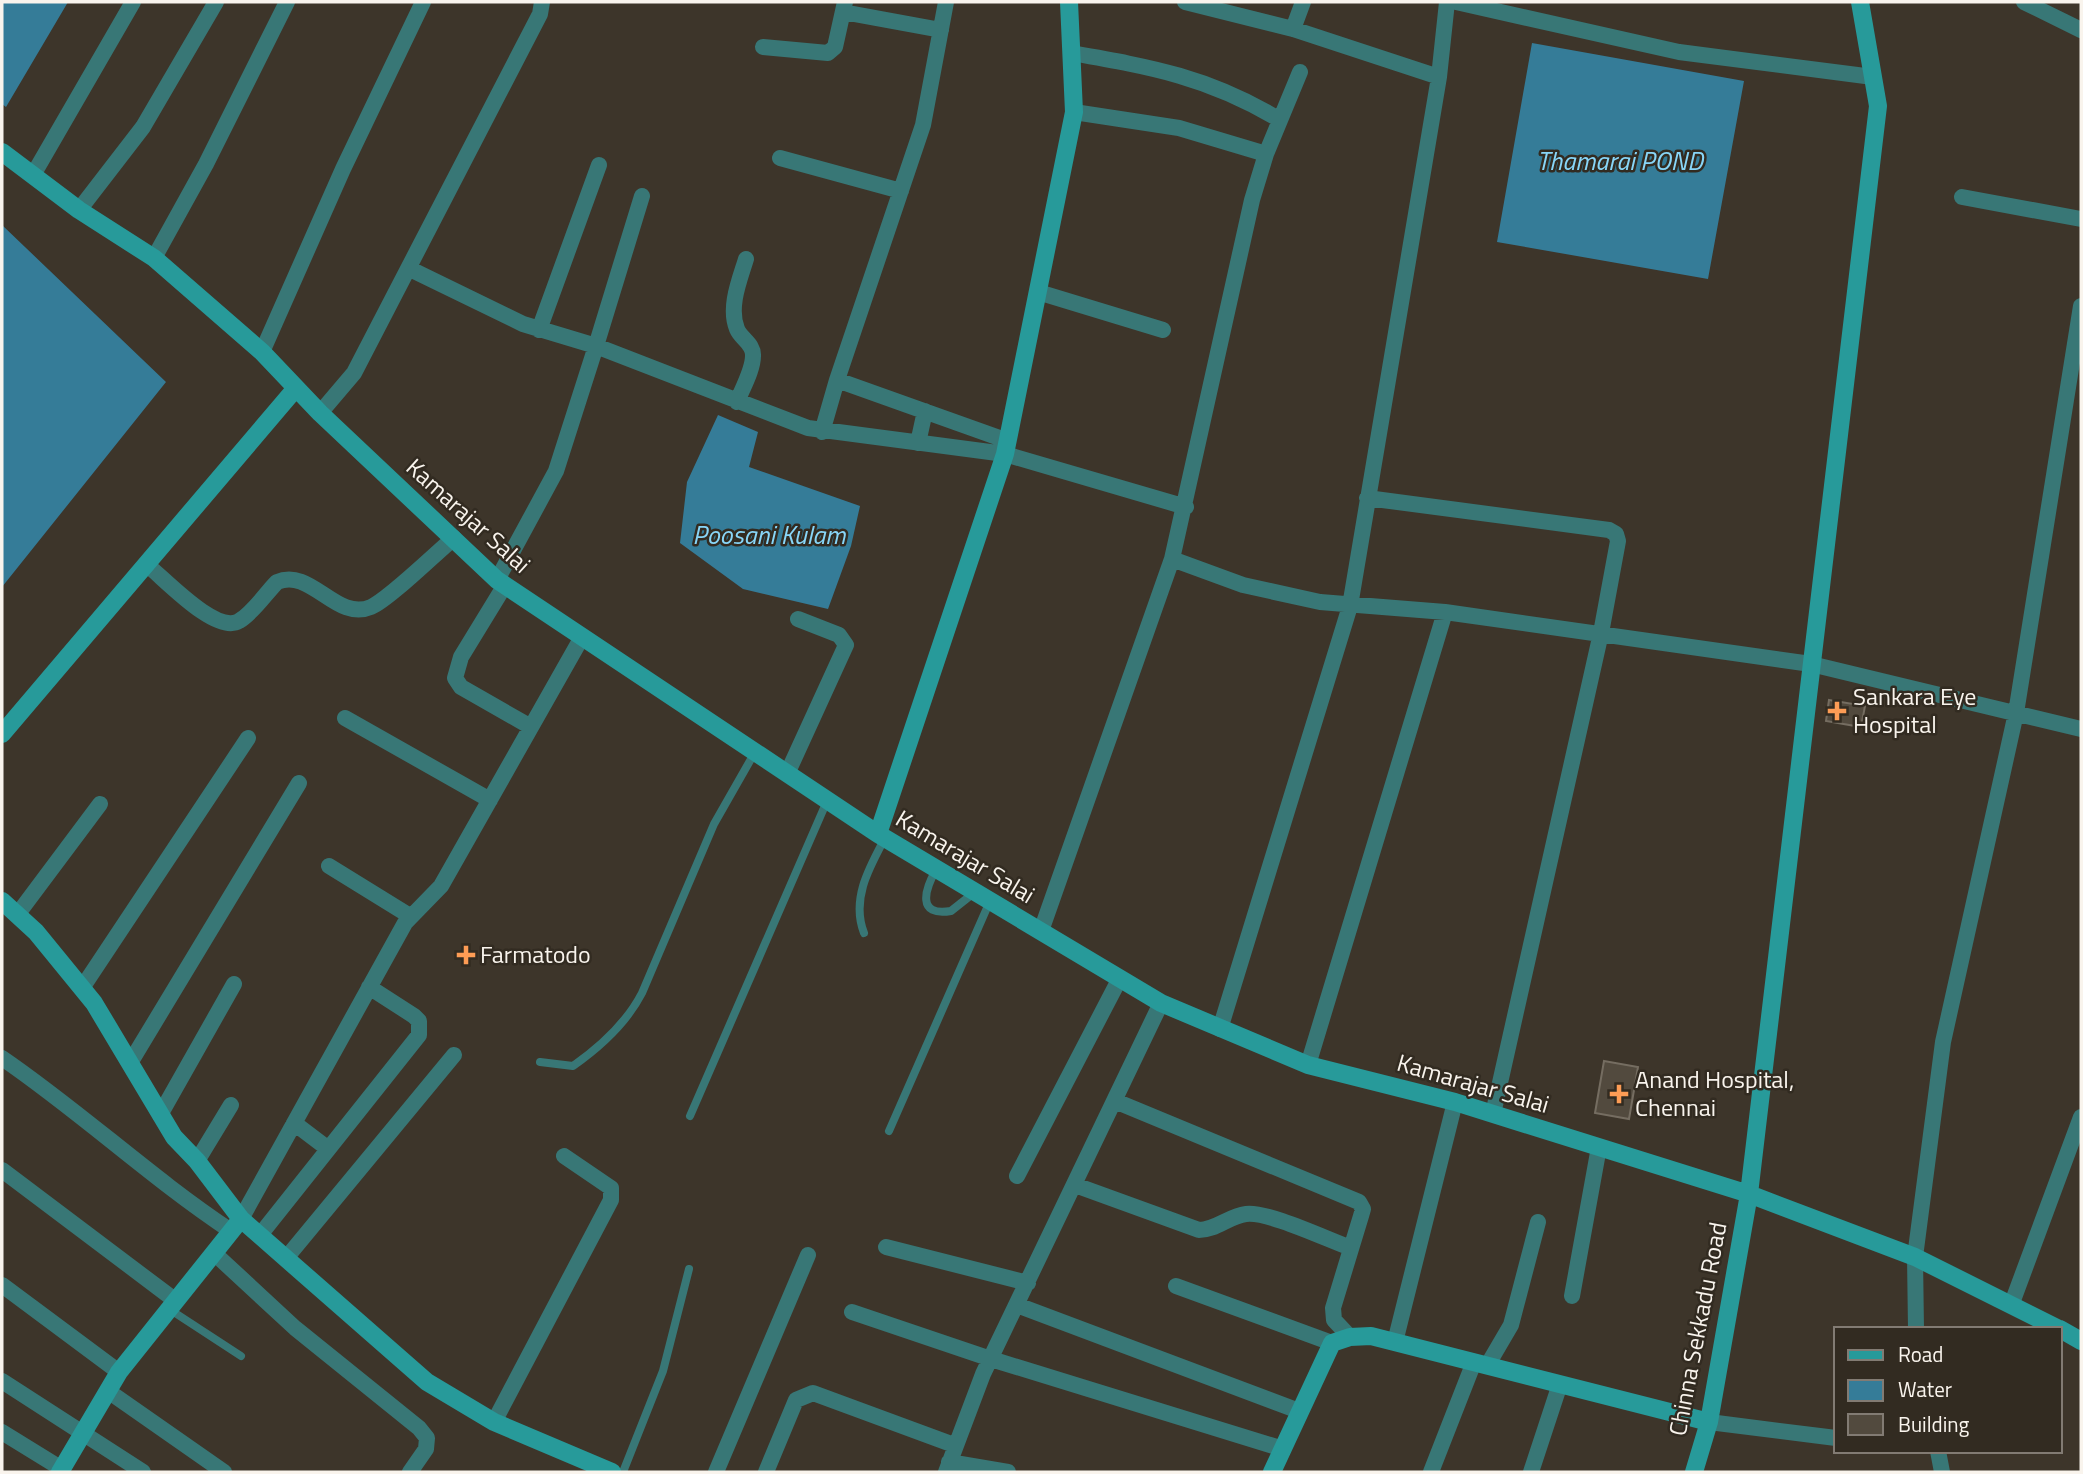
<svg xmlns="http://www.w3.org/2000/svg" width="2083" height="1474" font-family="'Titillium Web',sans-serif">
	<rect width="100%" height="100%" fill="#3d352a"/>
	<path fill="#357c98" d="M2,2H68L6,107L2,104Z
		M1532,43L1744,81L1708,279L1497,242Z
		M2,225L166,382L2,587Z
		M718,415L758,432L749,467L860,506L851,546L828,609L743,589L680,543L687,482Z"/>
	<path fill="#524a3e" stroke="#756d61" stroke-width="2" d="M1829,700L1865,706L1861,727L1826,721Z
		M1604,1061L1638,1067L1629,1119L1595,1113Z"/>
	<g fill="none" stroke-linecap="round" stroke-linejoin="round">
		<path stroke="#387776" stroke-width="8" d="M936,870C925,889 916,917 951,911L975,892
			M864,933C851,899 869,868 885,838
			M540,1062L573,1066C600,1047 626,1024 642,993L714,824L755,752
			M690,1116L827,801
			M889,1131L990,901
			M169,1309L241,1356
			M623,1472L663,1371L689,1269"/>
		<path stroke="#387776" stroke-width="16" d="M946,2L923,125L837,380L1008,441
			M1185,2L1293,29L1439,77
			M1456,2L1679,52L1873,77
			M2024,2L2081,30
			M843,12L941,30
			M1293,29L1303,2
			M763,47L828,53L835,47L845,2
			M1071,53C1151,67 1209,77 1280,120
			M1074,112L1179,128L1266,154
			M780,158L901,191
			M33,175L133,2
			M642,196L596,346L808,428L1005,454L1186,507
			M1962,197L2081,219
			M79,210L143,127L216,2
			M154,258L206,164L287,2
			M410,269L523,324L596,346L556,471L497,580
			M1038,292L1163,330
			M539,330L599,165
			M262,352L343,169L423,2
			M737,402C742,389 753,370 753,356C754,344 741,339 737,329C728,307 740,279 746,259
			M320,413L354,373L540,14L542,2
			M822,432L837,380
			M918,443L925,411
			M1367,498L1609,530L1616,534L1618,541L1601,633L1493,1114
			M1172,559L1243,585L1320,602L1445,612L1811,664L2081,729
			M146,564C164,578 216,635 239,621C253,613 266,593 277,582C311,567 336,622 371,607C388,600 436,553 454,538
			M505,585L461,657L455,678L461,687L531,727
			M345,718L490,800
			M787,774L846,645L839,635L798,619
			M329,866L410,916
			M17,915L100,804
			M1041,931L1172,559L1252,200L1266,154L1300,72
			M82,988L248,738
			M1220,1029L1350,606L1439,77L1447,2
			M2,1058C81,1112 151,1178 231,1231
			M130,1063L299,783
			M1308,1065L1445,612
			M1115,1101L1359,1202L1363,1209L1361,1216L1333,1308L1334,1320L1350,1337
			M160,1115L234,984
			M294,1123L327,1148
			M197,1161L231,1105
			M2,1170L176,1301
			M1017,1176L1120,978
			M1075,1185L1199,1230C1216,1230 1229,1216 1246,1214C1268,1211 1328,1240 1351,1248
			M241,1219L405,923L441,886L582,637
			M260,1235L419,1035V1021L414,1016L369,987
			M886,1247L1028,1283
			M214,1253L295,1328L419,1428L427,1438L426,1449L410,1472
			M287,1257L454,1055
			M2,1285L119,1372
			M1176,1286L1332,1343
			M1572,1296L1599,1147
			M2012,1303L2081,1117
			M1017,1305L1299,1411
			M852,1312L991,1359L1283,1449
			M1916,1329L1915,1257L1943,1042L2016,713L2081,306
			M1395,1342L1455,1102
			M1487,1366L1511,1325L1538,1222
			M2,1381L143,1472
			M108,1391L224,1472
			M494,1422L611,1200V1188L564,1156
			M1709,1422L1836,1438
			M2,1432L62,1469
			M1938,1451L1942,1472
			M949,1462L1008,1472
			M716,1472L808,1255
			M766,1472L796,1400L813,1393L954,1445
			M946,1472L983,1374L1161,1003
			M1431,1472L1474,1362
			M1531,1472L1560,1384"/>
		<path stroke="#279a9a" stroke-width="18" d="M2,152L79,210L154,258L262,352L320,413L497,580L878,834L1161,1003L1308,1065L1455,1102L1749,1194L1915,1257L2059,1329
			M2,734L296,388
			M878,834L1005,454L1074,112L1069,2
			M2,901L36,932L94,1003L174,1137L197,1161L241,1219L427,1382L494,1422L612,1472
			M2060,1329L2081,1341
			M60,1472L119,1372L241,1219
			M1272,1472L1332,1343L1350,1337L1371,1336L1709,1422
			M1694,1472L1709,1422L1749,1194L1878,106L1860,2"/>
	</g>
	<g fill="#fd9c55" stroke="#322b21" stroke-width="2.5">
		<path d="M1833.5 700.5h7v7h7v7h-7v7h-7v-7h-7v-7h7z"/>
		<path d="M462.5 944.5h7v7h7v7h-7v7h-7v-7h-7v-7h7z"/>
		<path d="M1615.5 1083.5h7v7h7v7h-7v7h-7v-7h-7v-7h7z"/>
	</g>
	<g text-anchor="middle" stroke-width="5" stroke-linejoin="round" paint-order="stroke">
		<g font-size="24" fill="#f9f4ed" stroke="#322b21">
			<text transform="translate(468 516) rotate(42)" y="8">Kamarajar Salai</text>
			<text transform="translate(965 857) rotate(31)" y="8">Kamarajar Salai</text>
			<text transform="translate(1473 1084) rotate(16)" y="8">Kamarajar Salai</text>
			<text transform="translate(1698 1329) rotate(-79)" y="8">Chinna Sekkadu Road</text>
		</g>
		<g font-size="24" fill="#f9f4ed" stroke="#322b21" text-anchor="start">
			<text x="1853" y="705">Sankara Eye<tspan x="1853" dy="28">Hospital</tspan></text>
			<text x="480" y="963">Farmatodo</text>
			<text x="1635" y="1088">Anand Hospital,<tspan x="1635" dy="28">Chennai</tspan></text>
		</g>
		<g font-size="26" font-style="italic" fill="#88d6f8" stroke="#322b21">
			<text x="1620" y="170">Thamarai POND</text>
			<text x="769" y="544">Poosani Kulam</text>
		</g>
	</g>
	<rect width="2083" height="1474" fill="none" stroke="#f9f4ed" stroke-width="7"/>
	<rect x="1834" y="1327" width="228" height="126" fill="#322b21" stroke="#827b73" stroke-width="2"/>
	<rect x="1848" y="1350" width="35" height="10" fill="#279a9a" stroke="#827b73" stroke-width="2"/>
	<text x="1898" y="1362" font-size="21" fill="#f9f4ed">Road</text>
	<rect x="1848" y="1380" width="35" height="21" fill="#357c98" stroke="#827b73" stroke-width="2"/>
	<text x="1898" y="1397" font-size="21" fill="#f9f4ed">Water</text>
	<rect x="1848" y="1414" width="35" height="21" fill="#524a3e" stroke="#827b73" stroke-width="2"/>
	<text x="1898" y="1432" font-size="21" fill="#f9f4ed">Building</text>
</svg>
